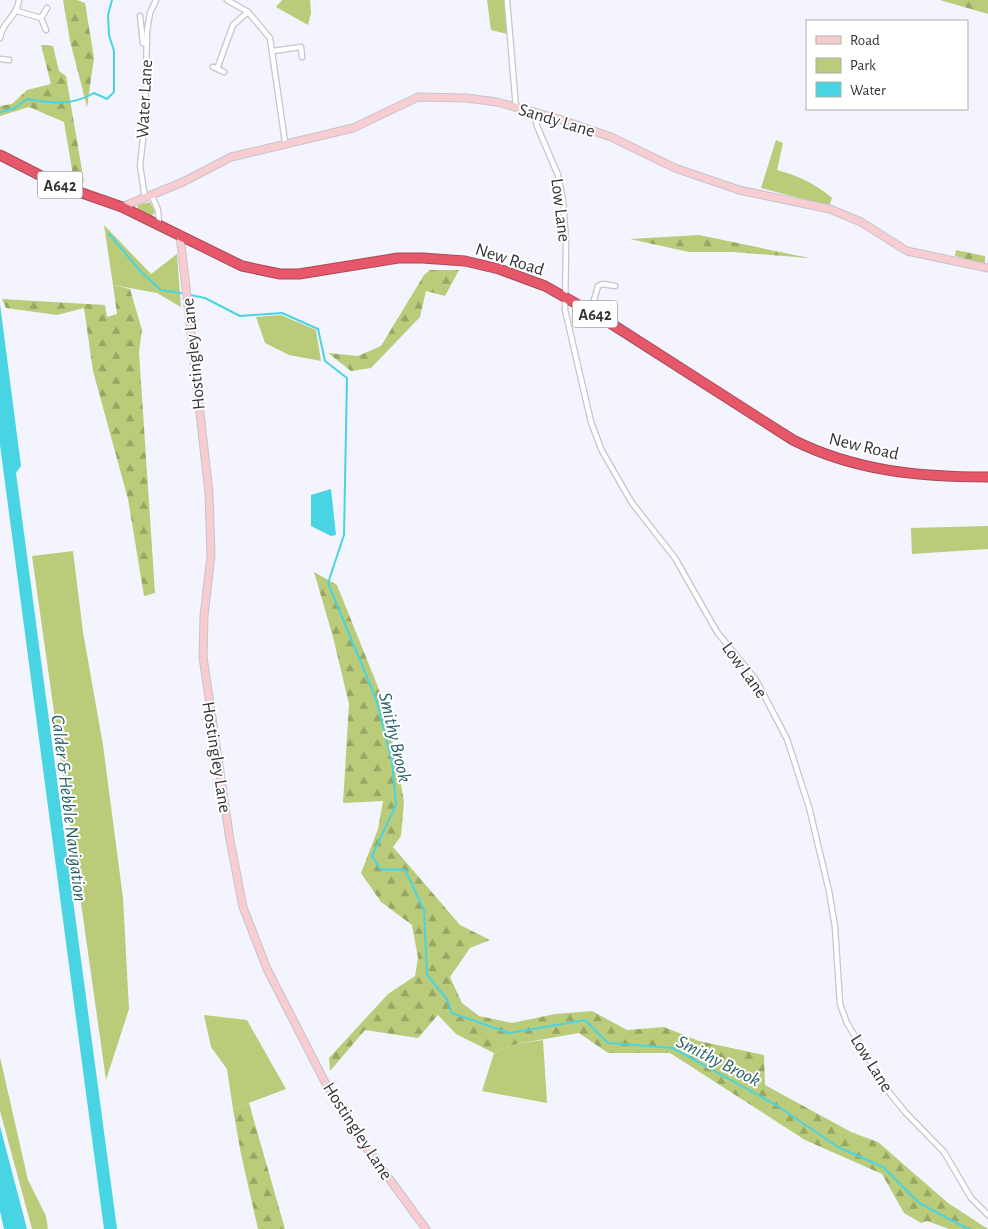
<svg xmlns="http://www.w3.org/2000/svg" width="988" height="1229" font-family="'Alegreya Sans',sans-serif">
	<defs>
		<pattern id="forest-firs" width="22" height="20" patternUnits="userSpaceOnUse" patternTransform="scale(1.25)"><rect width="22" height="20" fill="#bacc79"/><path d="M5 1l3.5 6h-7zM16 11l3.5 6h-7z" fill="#98a664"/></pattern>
	</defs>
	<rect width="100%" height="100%" fill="#f3f4fe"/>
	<path fill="#bacc79" d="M282,0H310L311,13L308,25L276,7Z
		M487,0H504L507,34L491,30Z
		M776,140L783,143L777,170C798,176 815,183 832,198L829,206L761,188Z
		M150,202L155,212L152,216L137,209L138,205Z
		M104,225L151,274L177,254L181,307L157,293L113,285Z
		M281,315L316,330L321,361L289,355L265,343L256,317Z
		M988,526V549L912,554L911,528Z
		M73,551L83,632L103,745L123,898L129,1009L106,1080L32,556Z
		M204,1015L247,1020L286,1089L233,1109L227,1069L211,1047Z
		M543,1040L547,1103L482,1091L494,1053L516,1044Z
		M0,1057L28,1180L46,1216L48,1229H32L0,1111Z"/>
	<path fill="url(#forest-firs)" d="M63,0H77L85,3L94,58L87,107L70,41Z
		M940,0H988V14Z
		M41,45L53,46L59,71L66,76L84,182L74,181L64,122L29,107L0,116V106L12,104L27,90L51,84Z
		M699,235L809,258L733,252H689L630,239Z
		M956,250L985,256V264L955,256Z
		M430,270H459L445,296L426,291L420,317L371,368L351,371L328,353L358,356L381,346L424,275Z
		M113,285L130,289L142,330L139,352L155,593L144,596L128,499L93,371L84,308L57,315L6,308L2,299L105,305L107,317L117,314Z
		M314,572L337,585L382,697L398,766L404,802L401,836L393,847L460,925L490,940L470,948L450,977L462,1003L479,1016L512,1023L555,1014L592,1011L627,1030L664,1027L699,1041L764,1055L765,1085L851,1132L878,1142L948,1203L988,1229H949L927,1221L921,1223L904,1213L882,1174L805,1140L670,1053H608L579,1033L516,1044L494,1053L456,1034L438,1015L418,1038L365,1030L330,1071L329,1058L388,994L415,976L418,958L412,925L381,902L361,873L378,829L383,801L343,803L349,704L333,637Z
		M249,1103L285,1229H258L241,1154L233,1109Z"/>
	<path fill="#49d4e3" d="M0,304L21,466L16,473L117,1229H104L0,445Z
		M331,489L336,535L331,536L311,526V495Z
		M0,1126L27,1229H4L0,1211Z"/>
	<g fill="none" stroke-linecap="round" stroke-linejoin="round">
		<path stroke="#49d4e3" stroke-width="2" d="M0,112L15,108L27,99C53,103 71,106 94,93L107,99L114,92V51L109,35L108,15L112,0
			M109,234L142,273L161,290L181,293
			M190,295L205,298L240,316L282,313L318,329L325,361L347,378L344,535L328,583L376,699L392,761L396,805L372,856L380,869L405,870L424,910L427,975L447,999L452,1013L509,1033L585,1020L608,1043L673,1048L776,1105L838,1147L883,1167L919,1203L968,1229"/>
		<defs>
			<path id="street" d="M227,0L248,12L270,38L285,142
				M507,0L516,108
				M17,11L41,18L46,30
				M140,16L143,43L147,44
				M41,18L47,8
				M0,38C2,22 17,17 19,0
				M273,51L301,47L302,57
				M0,59L9,60
				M213,67L224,72
				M217,69L233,25L248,12
				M534,112L537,126L558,175L563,200L566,243L565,310L591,422L602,451L632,503L675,558L717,632L756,680L787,739L809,807L829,891L835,927L840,1004L847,1023L888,1091L906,1113L944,1152L971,1198L988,1215
				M152,196L158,210L159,224
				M145,198L140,166L145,120L147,31L150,13L156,0
				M591,311L598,286L603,284L615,286"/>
			<path id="secondary" d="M122,207L183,182L231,157L353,128L418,97L466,98L497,102L559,119L611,137L675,168L739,190L830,209L861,222L907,251L988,268
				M180,235L209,493L211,555L204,616L203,657L230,840L243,907L267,969L326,1084L355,1132L426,1229"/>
			<path id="highway" d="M0,155L59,185L122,207L242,266L280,274H299L398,258H422L465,261L499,269L545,286L607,321L793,440C855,471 919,477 988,477"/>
		</defs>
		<use href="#street" stroke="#c4c5ce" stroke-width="7"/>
		<use href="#secondary" stroke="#c4c5ce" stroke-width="9"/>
		<use href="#highway" stroke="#a84b58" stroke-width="11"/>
		<use href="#street" stroke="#fff" stroke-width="4.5"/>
		<use href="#secondary" stroke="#f8cdd2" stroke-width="7"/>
		<use href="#highway" stroke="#e65869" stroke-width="9"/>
	</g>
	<g text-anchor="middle" stroke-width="4" stroke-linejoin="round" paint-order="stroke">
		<g fill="#fff" stroke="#717174" stroke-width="1">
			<rect x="37.5" y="171.5" width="45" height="27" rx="4"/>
			<rect x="572.5" y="300.5" width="45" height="27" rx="4"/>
		</g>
		<g font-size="16" font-weight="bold" fill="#343438">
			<text x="60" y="191">A642</text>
			<text x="595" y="320">A642</text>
		</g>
		<g font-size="18" fill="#343438" stroke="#fff">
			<text transform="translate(144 99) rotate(-87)" y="6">Water Lane</text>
			<text transform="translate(557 120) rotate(17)" y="6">Sandy Lane</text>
			<text transform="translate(561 210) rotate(83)" y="6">Low Lane</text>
			<text transform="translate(510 259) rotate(18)" y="6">New Road</text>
			<text transform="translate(193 354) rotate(-96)" y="6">Hostingley Lane</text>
			<text transform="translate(864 446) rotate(13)" y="6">New Road</text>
			<text transform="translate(745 670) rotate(54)" y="6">Low Lane</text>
			<text transform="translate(217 757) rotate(81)" y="6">Hostingley Lane</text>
			<text transform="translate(872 1063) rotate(58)" y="6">Low Lane</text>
			<text transform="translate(358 1131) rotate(57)" y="6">Hostingley Lane</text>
		</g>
		<g font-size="19" font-style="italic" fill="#286167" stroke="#fff">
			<text transform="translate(396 737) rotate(77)" y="7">Smithy Brook</text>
			<text transform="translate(70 808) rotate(83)" y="7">Calder &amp; Hebble Navigation</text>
			<text transform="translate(719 1060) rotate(27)" y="7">Smithy Brook</text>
		</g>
	</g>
	<rect x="806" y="20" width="162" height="90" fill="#ffffff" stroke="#aeaeaf"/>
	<rect x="816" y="36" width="25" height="8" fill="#f8cdd2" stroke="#aeaeaf"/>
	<text x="850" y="45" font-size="15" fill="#343438">Road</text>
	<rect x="816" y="58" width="25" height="15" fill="#bacc79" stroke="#aeaeaf"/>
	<text x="850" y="70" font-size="15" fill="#343438">Park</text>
	<rect x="816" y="82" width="25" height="15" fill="#49d4e3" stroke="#aeaeaf"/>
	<text x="850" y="95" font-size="15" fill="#343438">Water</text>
</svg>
